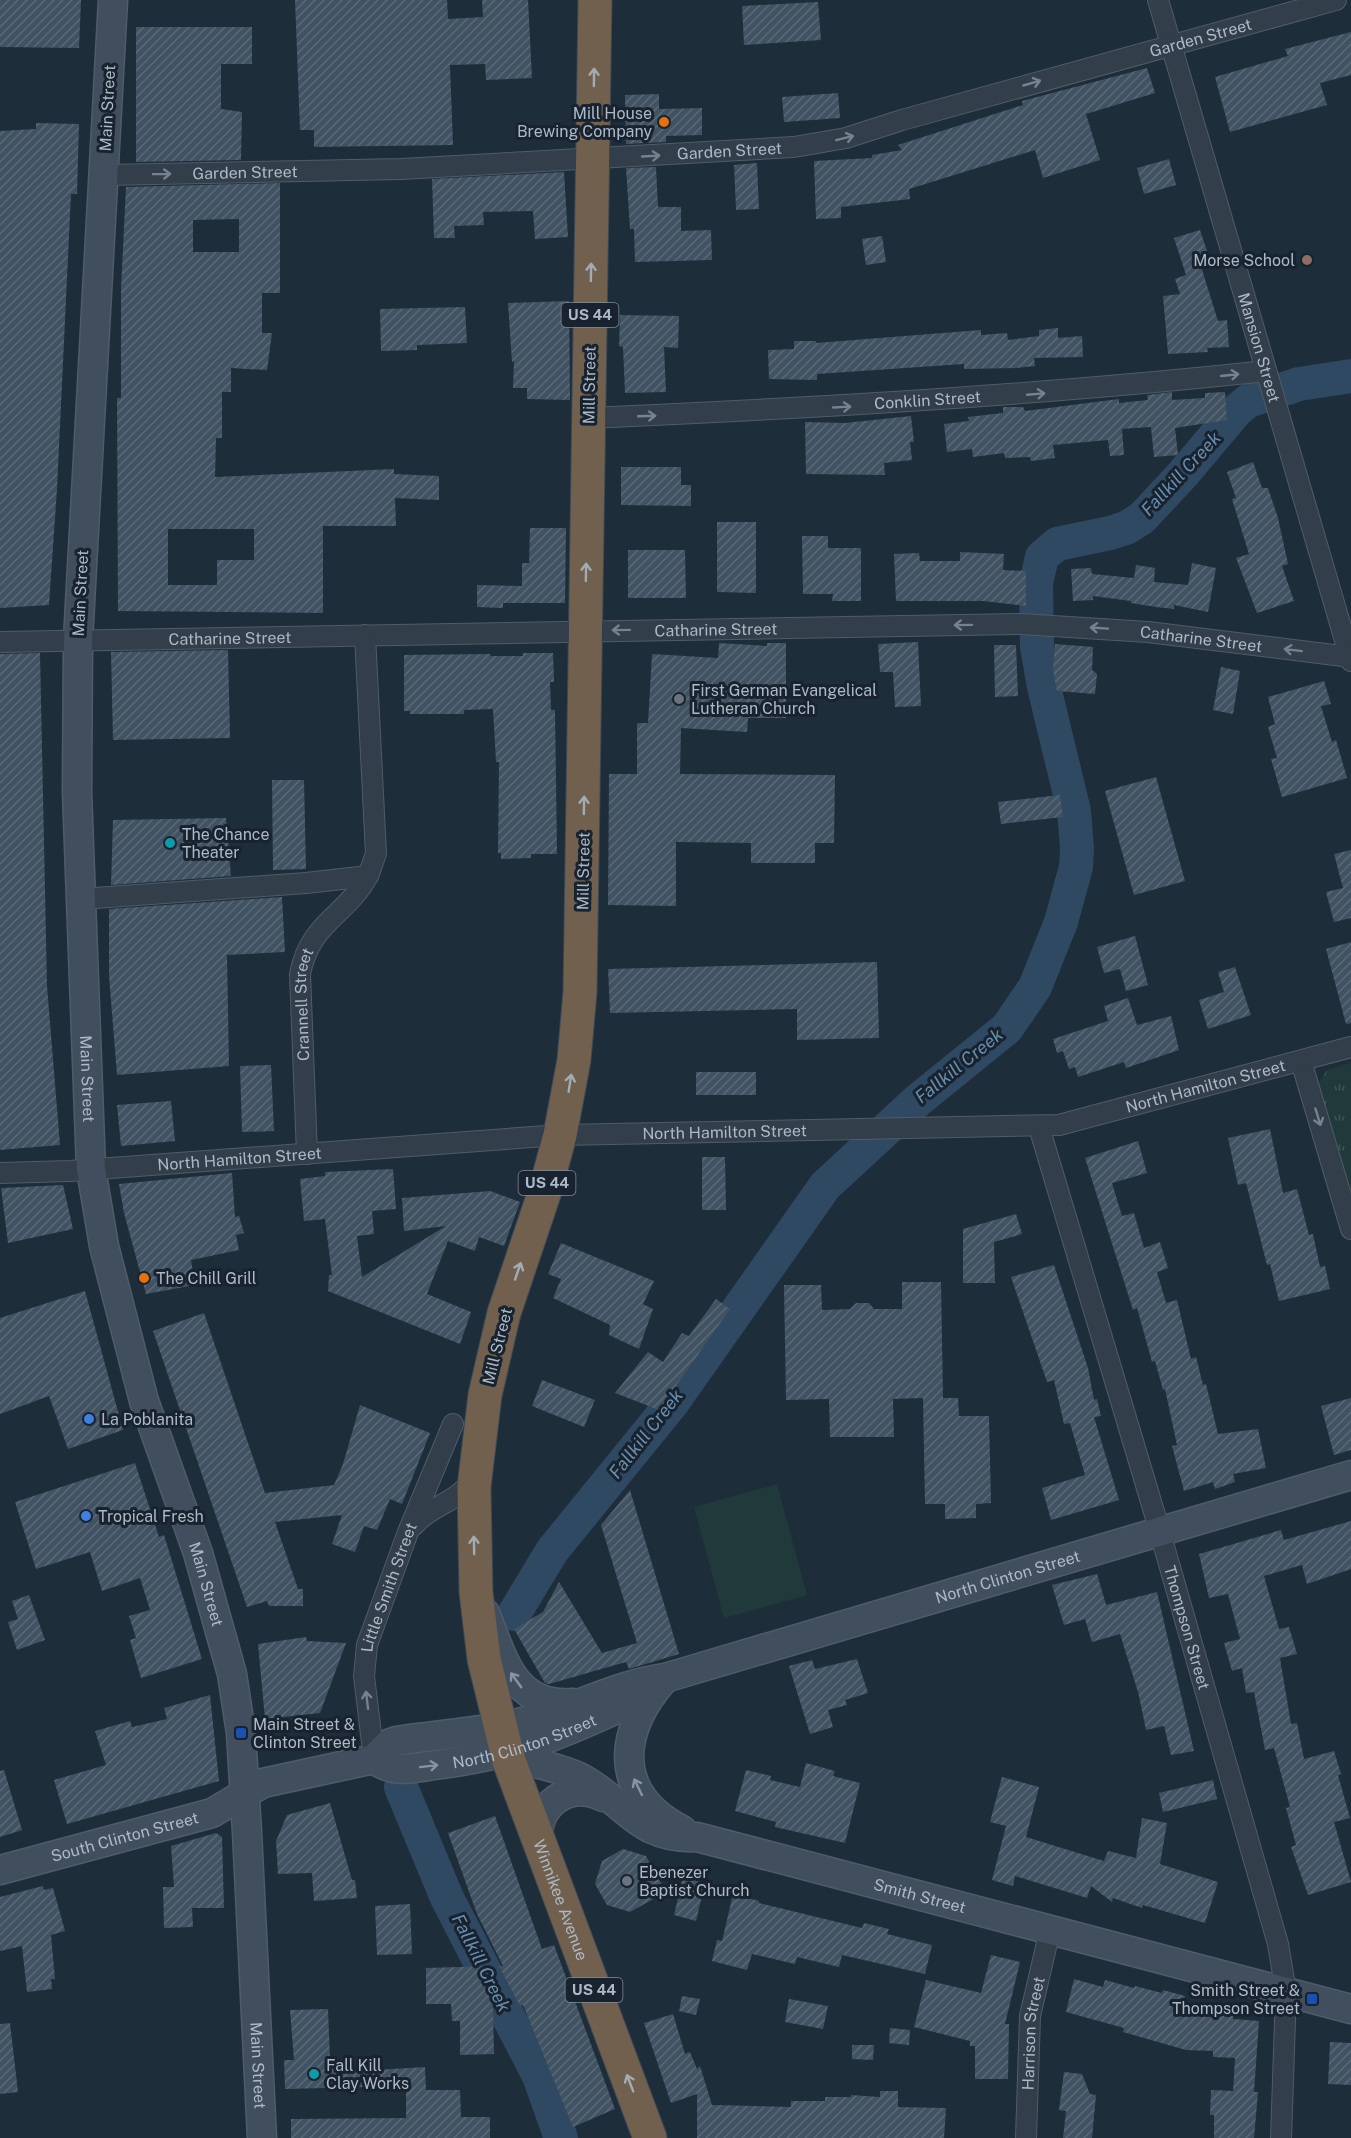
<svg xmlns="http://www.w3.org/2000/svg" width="1351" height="2138" font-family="'Public Sans',sans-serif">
	<defs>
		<pattern id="park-tufts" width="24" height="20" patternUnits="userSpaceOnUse" patternTransform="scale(1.5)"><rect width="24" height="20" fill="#203a3b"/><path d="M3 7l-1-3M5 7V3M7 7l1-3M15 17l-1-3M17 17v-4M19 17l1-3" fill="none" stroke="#3e5456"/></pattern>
		<pattern id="building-hatch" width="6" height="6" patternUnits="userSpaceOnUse" patternTransform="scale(1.5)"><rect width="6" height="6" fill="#415262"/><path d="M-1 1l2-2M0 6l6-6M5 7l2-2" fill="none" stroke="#5a6977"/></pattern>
	</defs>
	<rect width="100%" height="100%" fill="#1e2d3a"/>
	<path fill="#203a3b" d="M777,1484L807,1595L724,1618L694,1507Z"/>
	<path fill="url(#park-tufts)" d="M1351,1063V1194L1318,1084L1327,1070Z"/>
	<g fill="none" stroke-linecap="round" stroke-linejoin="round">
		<path stroke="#2e4961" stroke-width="34" d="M514,1614L552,1551L673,1402L825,1186L917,1101L1007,1028L1035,987L1061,922L1076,867L1077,848L1074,811L1044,687L1037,647L1036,583L1042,557L1057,544L1110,533L1126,528L1142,518L1183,474L1236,411L1248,401L1299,384L1351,376
			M401,1787L447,1898L539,2076L561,2138"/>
	</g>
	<path fill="url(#building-hatch)" fill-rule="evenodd" d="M0,0H81L79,48L0,47Z
		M295,0H447L448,19L483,17L482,0H528L532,78L486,80L485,64L450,65L453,145L314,147V130H300Z
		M818,2L821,40L744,45L742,6Z
		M136,27H252V64H221V109L242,112L241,160L136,162Z
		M1351,32V75L1320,83L1327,105L1230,132L1215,77L1288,56L1285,49Z
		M1147,68L1155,93L1086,114L1100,160L1043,178L1035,150L909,189L910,199L841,207V218L816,219L814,161L872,158V155L902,150L898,145L1023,105L1022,101Z
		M838,93L840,118L784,122L782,97Z
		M659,94V109L702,108V135L666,136V142L626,144L625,95Z
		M36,123L79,124L77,194H71L57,489L49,605L0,608V131L36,129Z
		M1169,159L1176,185L1144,194L1137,168Z
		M757,163L759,209L736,210L734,165Z
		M656,167L658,207H681V231L711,230L712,260L635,262L634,229H630L626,168Z
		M564,172L568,237L535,239L533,211L483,212L484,225L454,226L455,238H434L432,179Z
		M280,183V293H262V333H272L267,370L231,368V392H222V438H216L215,477L394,469V474L439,476V500L395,498L396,526H323V613L118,611L117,398H121V289L126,187ZM239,219V252H193V220ZM168,529H254V560H217V585H168Z
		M1200,230L1208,254L1198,257L1218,321L1227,320L1229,347L1207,348L1208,352L1168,354L1163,296L1180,294L1175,279L1186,275L1174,238Z
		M882,236L886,262L866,265L862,239Z
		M569,301L570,400L527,399V388H513L514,361L512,362L508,303Z
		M465,307L467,343L417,345V350L381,351L380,309Z
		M620,315L679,316L678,348L664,347L666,392L625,393L623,347L619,346Z
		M1058,328V338L1082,336L1083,357L1034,358L1035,366L1016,368L964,369V364L817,374V380L769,379L768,350L794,349V341H816V343L981,330V335L1007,333L1008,340L1039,336V330Z
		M1172,392V400L1205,398V393L1225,392L1227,420L1175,428L1178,455L1154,457L1151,427L1122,429L1124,455L1110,456L1108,440L1053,445L1055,458L1031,461L1030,457L1005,458L1004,453L973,457L972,449L947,452L944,424L969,421L968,417L1003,413V407H1023L1025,411L1119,399V403L1148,400L1147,395Z
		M911,416L914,442H910L912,460L884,463L885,475L806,474L805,422L845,423Z
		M1253,462L1262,488H1268L1278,518L1288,564L1282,566L1294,601L1257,613L1236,558L1249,554L1232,499L1236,498L1227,472Z
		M621,467H681V485H691V506L621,505Z
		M717,522H756V593L717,592Z
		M530,528H566L565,603H503V608L477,607V585L522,586V563H529Z
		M802,536H828V548H861V601H832L833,594H803Z
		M628,550H685L686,598H628Z
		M960,552L1004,554L1003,570L1026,571V606L983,601H896L894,554L919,553L920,561H960Z
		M1192,563L1216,568L1208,612L1174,605V609L1156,607L1131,603V601L1093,596V600L1073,601L1071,569L1091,568L1092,574L1134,578L1136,565L1155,568L1154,582L1188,585Z
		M918,642L921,706L895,707L893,672H880L878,644Z
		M719,643L767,646V643H786V718H748L747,732L681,728L680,774L835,775L834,843H815V863H751V843L676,842V906L608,905L609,774H637V723H648L652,654L718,658Z
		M1055,644L1093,647L1092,670L1097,674L1095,694L1057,691L1053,670Z
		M994,645H1016L1018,696L995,697Z
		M228,650L230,738L113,740L111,652Z
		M40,653L47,986L60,1145L0,1150V654Z
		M523,653H553L554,682H550L551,710H555L557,854H531V858L501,859V853H498L499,762H496L493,709L464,710V714H410V711H404V655L490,654L491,656H523Z
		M1221,667L1240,671L1233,714L1213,710Z
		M1324,681L1331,704L1321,706L1332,742L1336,740L1347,778L1282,797L1271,759L1277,758L1268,727L1275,724L1268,697Z
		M1156,777L1185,881L1134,895L1105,791Z
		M272,780H304L306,869L273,870Z
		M1060,795L1063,817L1001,824L998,802Z
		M226,818L231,876L111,885L113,820Z
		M1351,850V918L1334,922L1326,892L1343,888L1334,854Z
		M282,897L285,952L227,955L229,1066L117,1075L109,976V909Z
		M1135,936L1148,985L1126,991L1120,969L1104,973L1097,947Z
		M1351,942V1023L1346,1024L1326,949Z
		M877,962L879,1038L797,1040V1009L610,1013L608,969Z
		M1235,967L1251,1015L1208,1029L1199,1000L1224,992L1218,972Z
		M1128,998L1137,1025L1171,1016L1179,1050L1126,1068L1124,1062L1078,1077L1075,1067L1069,1069L1063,1051L1057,1053L1053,1039L1108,1021L1104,1006Z
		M271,1065L274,1131L242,1132L240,1066Z
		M696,1072H756V1095H696Z
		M171,1101L175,1141L121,1146L117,1105Z
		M1270,1129L1283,1193L1297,1189L1309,1235L1313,1234L1320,1267L1325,1266L1330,1289L1279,1301L1270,1264L1267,1265L1246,1183L1238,1185L1228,1138Z
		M1138,1141L1147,1173L1112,1183L1122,1216L1134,1213L1144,1248L1160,1242L1168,1268L1157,1272L1166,1303L1177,1300L1191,1359L1196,1357L1203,1385L1206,1384L1218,1434L1258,1429L1266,1468L1233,1474L1235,1482L1215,1489L1213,1482L1184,1491L1172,1446L1177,1445L1165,1389L1163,1390L1155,1361L1152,1362L1137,1308L1133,1310L1085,1158Z
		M702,1157H725L726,1210H702Z
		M393,1169L396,1209L372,1211L374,1234L357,1236L362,1277L446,1226L404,1231L402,1198L490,1191L520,1202L504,1246L479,1237L475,1251L448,1241L427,1294L471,1312L460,1344L328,1291L329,1275H332L325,1219L304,1221L300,1179L325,1176V1172Z
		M232,1173L235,1217L239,1216L244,1233L236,1235L239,1250L191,1260L195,1285L146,1294L124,1213L119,1184Z
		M63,1185L73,1229L8,1243L1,1188Z
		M1016,1214L1022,1234L994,1242L995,1283H963V1229Z
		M561,1243L654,1281L643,1304L653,1309L639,1349L609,1335L610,1325L553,1298L561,1279L548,1274Z
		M1054,1265L1088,1368L1094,1400L1097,1399L1101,1416L1094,1417L1119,1500L1051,1520L1042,1488L1085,1475L1070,1423L1064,1424L1054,1380L1047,1382L1011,1277Z
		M902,1282H941L943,1398H958L959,1416H989L991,1503L976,1504V1518L945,1519V1504H925L923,1398L893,1399L894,1437H830L829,1399L786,1400L784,1285H821L822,1310L850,1309L856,1303H869L874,1309H902Z
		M85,1291L123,1430L68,1449L49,1396L0,1414V1318Z
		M716,1299L730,1309L659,1410L615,1393L648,1352L663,1362L682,1333L689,1336Z
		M204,1313L265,1493L334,1485L343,1464L360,1405L430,1433L402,1504L390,1499L377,1530L364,1526L355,1552L332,1544L342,1515L275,1522L298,1589H303V1606H269L267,1601L247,1607L153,1331Z
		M542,1380L595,1400L584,1427L532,1406Z
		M1351,1398V1450L1334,1455L1321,1406Z
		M135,1463L159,1537L164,1535L202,1659L141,1678L130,1640L136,1638L129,1616L150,1610L140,1578L102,1591L90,1552L36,1569L15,1502Z
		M630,1490L679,1654L629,1669L626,1662L549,1684L545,1683L514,1629L543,1612L559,1582L602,1653L637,1643L601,1525Z
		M1351,1521V1569L1307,1584L1302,1565L1264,1576L1279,1629L1289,1627L1297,1654L1280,1658L1291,1724L1297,1723L1304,1759L1334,1751L1341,1774L1338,1775L1350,1818L1334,1822L1351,1882L1308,1895L1291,1847L1296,1845L1286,1808L1290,1807L1274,1748L1265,1750L1254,1692L1246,1693L1242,1668L1232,1671L1224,1643L1240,1639L1228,1594L1209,1598L1199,1554L1281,1530L1284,1540Z
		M1097,1574L1106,1605L1157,1592L1194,1751L1171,1755L1164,1726L1146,1730L1138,1692L1120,1634L1092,1642L1085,1619L1064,1625L1052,1585Z
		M29,1595L45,1640L17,1650L8,1622L18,1619L12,1601Z
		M306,1637L307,1641L346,1643L320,1713L265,1719L258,1644Z
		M857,1659L868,1693L845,1700L847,1705L828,1710L833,1727L810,1734L789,1666L812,1660L815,1669Z
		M210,1695L219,1781L67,1824L54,1780L106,1765L95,1731L130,1721L132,1727L167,1719L164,1708Z
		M806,1763L835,1771L833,1776L860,1783L845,1843L775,1827L776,1822L735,1811L746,1770L771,1776L770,1780L800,1787Z
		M4,1770L22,1830L0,1837V1771Z
		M1002,1777L1039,1787L1026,1837L1104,1861L1108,1851L1136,1858L1142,1818L1167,1823L1160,1864L1218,1882L1205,1923L1143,1905L1142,1908L1113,1898L1112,1902L1091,1886L1087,1898L1015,1876L1013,1886L992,1880L1006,1826L990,1822Z
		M1213,1780L1217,1799L1163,1812L1159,1793Z
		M330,1803L352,1880H355L357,1898L314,1901L312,1873L278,1874L276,1841L287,1815Z
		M495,1816L542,1949L554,1945L615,2109L573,2127L523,2005L520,2006L499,1966H503L477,1914L448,1833Z
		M216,1833L222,1837L224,1908H192L193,1927L164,1928L163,1887H174L171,1846Z
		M623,1849L646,1856L666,1892L630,1912L607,1905L595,1884L602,1861Z
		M683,1877L705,1883L696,1921L674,1915Z
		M43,1886L44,1890L53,1888L65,1931L51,1935L55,1979H51L52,1989L27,1992L22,1946L0,1951V1897Z
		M733,1894L759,1901V1903L862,1928L864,1923L889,1929L887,1934L932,1945L925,1974L842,1955L839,1967L797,1957L795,1964L752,1954L747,1970L712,1961L717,1940L722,1941Z
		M410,1904L412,1954L377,1955L375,1906Z
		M991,1955L1020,1962L1005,2024H1009L1008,2079H975V2046H970V2041L914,2027L926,1980L981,1993Z
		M492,1966L494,2054L460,2055V2021H452L451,2004H426V1968Z
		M1074,1979L1103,1987L1105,1980L1134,1988L1135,1986L1162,1993L1163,1990L1185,1996L1182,2006L1234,2009L1233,2019L1259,2021L1254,2092H1258L1254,2138H1214V2115H1210L1211,2090L1233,2091L1235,2058L1213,2057V2051L1186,2050L1123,2032L1124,2028L1066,2012Z
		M682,1996L700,1999L696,2015L679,2011Z
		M789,1999L828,2006L823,2029L785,2022Z
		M328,2009L330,2059H343V2072L425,2067L426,2090H460L461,2117H490V2138H291V2119L406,2118V2086L285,2089L284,2060H294L290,2010Z
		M673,2014L685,2054L690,2052L697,2069L700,2066L712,2105L791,2107V2101H825V2097H851V2095L880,2097V2091H898V2107L946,2108L944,2138H697V2094L671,2103L644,2023Z
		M10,2023L18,2092L0,2094V2024Z
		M890,2028L910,2030L909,2045L889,2043Z
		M1330,2042L1351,2043V2085L1328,2084Z
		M852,2045H874L873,2060L852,2059Z
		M1064,2072L1082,2074L1090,2094L1096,2095L1092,2138H1063L1066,2111L1059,2110Z"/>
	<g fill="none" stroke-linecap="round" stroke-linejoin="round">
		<defs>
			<g id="street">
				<path id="s1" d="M1158,0L1351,661"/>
				<path id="s2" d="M104,175L401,169L794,147L846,138L902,120L1336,0"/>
				<path id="s3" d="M589,418C815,408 1041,395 1266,371"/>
				<path id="s4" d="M0,642L1021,624L1148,632L1351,657"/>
				<path d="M81,899L306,883L368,876"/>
				<path d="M1301,1061L1351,1229"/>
				<path id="s5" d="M1039,1127L1155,1515L1278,1944L1286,1992L1281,2138"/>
				<path id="s6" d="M307,1154L300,974C310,922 346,916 368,876C371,869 373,861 376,854L365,635"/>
				<path id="s7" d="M0,1173L70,1171L560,1135L1059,1125L1351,1047"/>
				<path d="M414,1525C432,1504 461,1502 473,1477"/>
				<path id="s8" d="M374,1759L364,1676L367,1645L408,1532L453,1424"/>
				<path id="s9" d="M1026,2138L1030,2016L1050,1930"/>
			</g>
			<g id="secondary">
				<path id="s10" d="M113,0L78,640L77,792L91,1169L104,1246L144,1401L198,1553L232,1674L241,1733L247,1832L262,2138"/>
				<path d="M485,1613C503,1657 513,1708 573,1703"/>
				<path d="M665,1678C618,1730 611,1794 682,1830"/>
				<path id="s11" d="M507,1754C531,1764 558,1766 581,1778C626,1802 638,1840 697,1837L1351,2009"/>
				<path id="s12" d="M374,1759C393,1774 413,1768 435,1765C509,1756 554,1738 621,1707"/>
				<path d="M538,1841C536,1804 569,1780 603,1797"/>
				<path id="s13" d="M0,1870L212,1813L263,1783L374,1759L388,1744L396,1741C442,1734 489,1732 533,1719C578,1707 619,1684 665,1678L1351,1475"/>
			</g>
			<g id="highway">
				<path id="s14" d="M595,0L580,992L574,1060L560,1135L545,1191L504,1313L485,1395L474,1487L476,1592L484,1659L509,1761L650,2138"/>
			</g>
		</defs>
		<use href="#street" stroke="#505c68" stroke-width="22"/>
		<use href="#secondary" stroke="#505c68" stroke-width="31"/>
		<use href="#highway" stroke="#3d4955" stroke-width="35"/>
		<use href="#street" stroke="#323e4a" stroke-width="20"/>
		<use href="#secondary" stroke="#404e5e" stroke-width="28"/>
		<use href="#highway" stroke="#71604e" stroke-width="33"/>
	</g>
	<defs><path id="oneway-shaft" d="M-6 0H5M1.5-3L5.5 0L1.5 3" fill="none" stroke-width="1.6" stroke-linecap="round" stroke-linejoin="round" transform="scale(1.5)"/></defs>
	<g stroke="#a3acb5">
		<use href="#oneway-shaft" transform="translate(594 77) rotate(-89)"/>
		<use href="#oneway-shaft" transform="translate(591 272) rotate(-89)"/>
		<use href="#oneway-shaft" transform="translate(586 572) rotate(-89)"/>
		<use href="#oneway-shaft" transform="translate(584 805) rotate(-89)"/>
		<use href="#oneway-shaft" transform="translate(570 1083) rotate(-81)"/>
		<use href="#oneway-shaft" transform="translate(518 1271) rotate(-71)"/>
		<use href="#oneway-shaft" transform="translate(474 1545) rotate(-91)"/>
		<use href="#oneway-shaft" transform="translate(630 2083) rotate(-111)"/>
	</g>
	<g stroke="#75828f">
		<use href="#oneway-shaft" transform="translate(1032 83) rotate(-16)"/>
		<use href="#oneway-shaft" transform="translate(845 138) rotate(-14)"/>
		<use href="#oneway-shaft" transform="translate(651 156) rotate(-3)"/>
		<use href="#oneway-shaft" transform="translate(162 174) rotate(-1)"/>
		<use href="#oneway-shaft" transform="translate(1230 375) rotate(-6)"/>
		<use href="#oneway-shaft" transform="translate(1036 394) rotate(-5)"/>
		<use href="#oneway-shaft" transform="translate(842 407) rotate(-3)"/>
		<use href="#oneway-shaft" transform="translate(647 416) rotate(-2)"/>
		<use href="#oneway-shaft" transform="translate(963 625) rotate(179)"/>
		<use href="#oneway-shaft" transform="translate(1099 628) rotate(-176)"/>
		<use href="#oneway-shaft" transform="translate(621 630) rotate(179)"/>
		<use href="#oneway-shaft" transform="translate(1293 650) rotate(-173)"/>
		<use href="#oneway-shaft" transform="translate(1318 1117) rotate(73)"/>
		<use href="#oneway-shaft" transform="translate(367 1700) rotate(-97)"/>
	</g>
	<g stroke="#8694a2">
		<use href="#oneway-shaft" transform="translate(516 1680) rotate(-126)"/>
		<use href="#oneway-shaft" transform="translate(429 1766) rotate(-7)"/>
		<use href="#oneway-shaft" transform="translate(638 1787) rotate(-116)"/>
	</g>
	<g fill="#e8710a" stroke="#18232f" stroke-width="2">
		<circle cx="664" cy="122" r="6"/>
		<circle cx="144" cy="1278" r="6"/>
	</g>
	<circle fill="#8d6e63" stroke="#18232f" stroke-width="2" cx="1307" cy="260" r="6"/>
	<g fill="#6b7280" stroke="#18232f" stroke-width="2">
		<circle cx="679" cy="699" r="6"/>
		<circle cx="627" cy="1881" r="6"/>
	</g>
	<g fill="#0f9aa8" stroke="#18232f" stroke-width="2">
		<circle cx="170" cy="843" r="6"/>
		<circle cx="314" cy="2074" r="6"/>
	</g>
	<g fill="#3f7fe0" stroke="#18232f" stroke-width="2">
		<circle cx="89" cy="1419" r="6"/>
		<circle cx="86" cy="1516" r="6"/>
	</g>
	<g fill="#1a4fb4" stroke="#18232f" stroke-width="2">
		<rect x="235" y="1727" width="12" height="12" rx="3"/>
		<rect x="1306" y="1993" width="12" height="12" rx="3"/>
	</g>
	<g text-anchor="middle" stroke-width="6" stroke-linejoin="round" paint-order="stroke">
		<g fill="#18232f" stroke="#808c99" stroke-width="1.5">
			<rect x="561.5" y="303" width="57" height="24" rx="4.5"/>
			<rect x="518.5" y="1171" width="57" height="24" rx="4.5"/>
			<rect x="565.5" y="1978" width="57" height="24" rx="4.5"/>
		</g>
		<g font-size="15" font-weight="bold" fill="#acb9c7">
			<text x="590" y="320">US 44</text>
			<text x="547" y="1188">US 44</text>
			<text x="594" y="1995">US 44</text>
		</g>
		<g font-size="16" fill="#acb9c7" stroke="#18232f">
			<text dy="6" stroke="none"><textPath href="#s2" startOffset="1112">Garden Street</textPath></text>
			<text transform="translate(107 108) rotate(-87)" y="6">Main Street</text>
			<text dy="6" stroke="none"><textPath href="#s2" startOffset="626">Garden Street</textPath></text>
			<text dy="6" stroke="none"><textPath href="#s2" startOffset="141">Garden Street</textPath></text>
			<text dy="6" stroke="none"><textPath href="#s1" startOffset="362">Mansion Street</textPath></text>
			<text transform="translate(589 385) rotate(-89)" y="6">Mill Street</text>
			<text dy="6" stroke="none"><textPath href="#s3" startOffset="339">Conklin Street</textPath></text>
			<text transform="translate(80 593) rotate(-87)" y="6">Main Street</text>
			<text dy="6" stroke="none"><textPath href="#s4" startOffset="716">Catharine Street</textPath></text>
			<text dy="6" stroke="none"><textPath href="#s4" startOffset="230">Catharine Street</textPath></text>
			<text dy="6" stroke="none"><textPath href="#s4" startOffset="1202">Catharine Street</textPath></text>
			<text transform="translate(583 871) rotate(-89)" y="6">Mill Street</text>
			<text dy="6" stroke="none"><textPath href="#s6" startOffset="150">Crannell Street</textPath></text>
			<text dy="6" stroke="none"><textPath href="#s10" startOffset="1080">Main Street</textPath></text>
			<text dy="6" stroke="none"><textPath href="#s7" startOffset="1212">North Hamilton Street</textPath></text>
			<text dy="6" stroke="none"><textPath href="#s7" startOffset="726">North Hamilton Street</textPath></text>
			<text dy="6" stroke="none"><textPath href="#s7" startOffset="240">North Hamilton Street</textPath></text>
			<text transform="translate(497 1346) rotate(-76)" y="6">Mill Street</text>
			<text dy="6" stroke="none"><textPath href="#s13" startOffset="1056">North Clinton Street</textPath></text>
			<text dy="6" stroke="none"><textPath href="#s10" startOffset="1602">Main Street</textPath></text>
			<text dy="6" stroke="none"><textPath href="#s8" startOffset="176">Little Smith Street</textPath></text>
			<text dy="6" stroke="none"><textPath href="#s5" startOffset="522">Thompson Street</textPath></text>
			<text dy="6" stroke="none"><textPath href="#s12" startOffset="156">North Clinton Street</textPath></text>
			<text dy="6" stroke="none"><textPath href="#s13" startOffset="129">South Clinton Street</textPath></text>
			<text dy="6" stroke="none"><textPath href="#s11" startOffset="442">Smith Street</textPath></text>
			<text dy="6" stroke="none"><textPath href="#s14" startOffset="1926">Winnikee Avenue</textPath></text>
			<text dy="6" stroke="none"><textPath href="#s9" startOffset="105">Harrison Street</textPath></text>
			<text dy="6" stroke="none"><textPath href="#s10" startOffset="2088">Main Street</textPath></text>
		</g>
		<g font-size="16" fill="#acb9c7" stroke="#18232f" text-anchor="start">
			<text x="652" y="119" text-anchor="end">Mill House<tspan x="652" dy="18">Brewing Company</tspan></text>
			<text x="1295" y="266" text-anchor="end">Morse School</text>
			<text x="691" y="696">First German Evangelical<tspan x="691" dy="18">Lutheran Church</tspan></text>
			<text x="182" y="840">The Chance<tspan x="182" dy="18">Theater</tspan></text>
			<text x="156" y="1284">The Chill Grill</text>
			<text x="101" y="1425">La Poblanita</text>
			<text x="98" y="1522">Tropical Fresh</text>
			<text x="253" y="1730">Main Street &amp;<tspan x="253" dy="18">Clinton Street</tspan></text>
			<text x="639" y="1878">Ebenezer<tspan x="639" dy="18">Baptist Church</tspan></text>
			<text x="1300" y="1996" text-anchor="end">Smith Street &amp;<tspan x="1300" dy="18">Thompson Street</tspan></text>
			<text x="326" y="2071">Fall Kill<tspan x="326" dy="18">Clay Works</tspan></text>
		</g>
		<g font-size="18" font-style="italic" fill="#698eae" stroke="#18232f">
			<text transform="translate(1181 474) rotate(-47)" y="6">Fallkill Creek</text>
			<text transform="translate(959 1066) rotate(-39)" y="6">Fallkill Creek</text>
			<text transform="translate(646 1434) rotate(-52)" y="6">Fallkill Creek</text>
			<text transform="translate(481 1963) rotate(63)" y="6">Fallkill Creek</text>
		</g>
	</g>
</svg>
